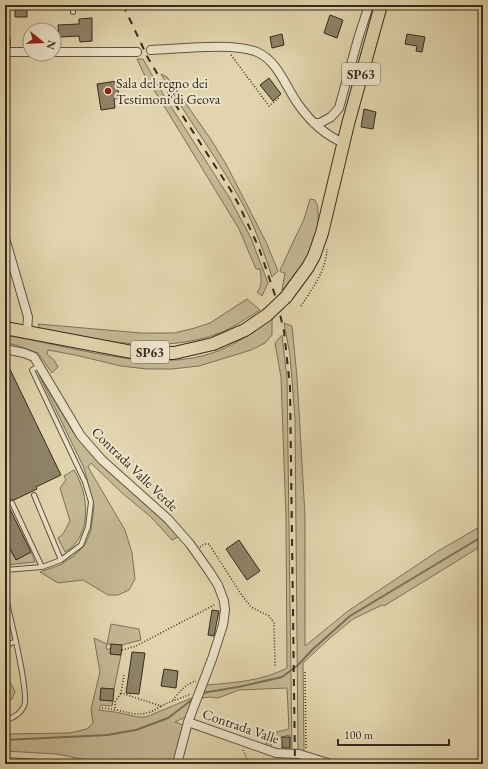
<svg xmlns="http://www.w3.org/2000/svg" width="488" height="769" font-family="'EB Garamond',serif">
	<rect width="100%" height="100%" fill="#e2d5ae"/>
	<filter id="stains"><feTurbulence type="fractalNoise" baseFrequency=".005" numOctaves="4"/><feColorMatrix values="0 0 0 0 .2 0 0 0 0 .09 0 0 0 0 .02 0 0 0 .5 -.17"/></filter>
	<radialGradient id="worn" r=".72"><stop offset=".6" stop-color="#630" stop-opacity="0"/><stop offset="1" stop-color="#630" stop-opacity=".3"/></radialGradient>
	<path fill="#c5b895" stroke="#7d7158" d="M137,59H143L163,94L229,197L251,238L268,283L262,296L257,292C263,286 261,277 260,269H256L239,229L169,114L144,74Z
		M161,74L167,77L210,138L226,164L266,242L278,271L272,277C265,255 257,233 247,212C222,164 189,121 161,74Z
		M310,199L315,200C318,205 318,209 318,214C318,219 319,225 318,230C314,247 296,279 282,290L285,273L281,272L280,270L304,219Z
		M247,299L260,310C247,318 234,327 220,333C162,355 100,340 41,330L38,324L141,333H174L195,328L210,323Z
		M272,318V335L265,343L251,350L199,366L172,369H147L121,366L75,355L48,350L47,354L54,360L58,367L52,373L38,353L16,345L5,343V335C69,345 155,376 218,351C238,343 255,331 272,318Z
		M284,323L292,326L297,377L305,515V646L348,611L438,551L483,525V545L384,606L382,605L353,619L330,638L303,663L304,752L298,750L295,418L290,355Z
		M282,335L287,378L292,750L290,749V735C284,735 280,739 274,740L270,747L265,745L272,733L289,729L287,688L239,690L218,698L210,697L201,698L206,685C233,683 262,681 287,668L286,518L281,377L275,343Z
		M39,375L73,432L93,457L180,536L172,540L151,517L122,493L91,463L88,467L125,530L132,553L135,579L129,590L118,595H108L83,580L58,583L40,572L60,565L74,556L85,545L91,530L94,506L84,468Z
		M74,470C89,494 93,536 65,552L58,538L63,534L70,521L60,488L66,480L64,476Z
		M5,539L16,560L31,552L35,562L5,565Z
		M111,624L139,629L141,640L122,645L107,644L106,649H111V654L121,655L114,689H101L100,700L113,701L112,706L101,705L99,710L115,712L138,717H146L194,697L186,717L175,722L183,725L174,764H105L57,754L5,751V734L70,733L87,729L93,723L91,709L100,672L94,638L107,644Z
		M5,671L15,692L12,699L5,703Z"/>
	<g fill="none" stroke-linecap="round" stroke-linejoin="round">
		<path stroke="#796e56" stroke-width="2" d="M202,693L238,687L282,677L297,666L312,650L350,616L483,536
			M5,740L107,735L136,730L168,718L193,699"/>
	</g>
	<path fill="#8f8368" stroke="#352a1c" d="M15,5H27V17H15Z
		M330,15L343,20L337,38L324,33Z
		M92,18V41L80,42L79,36L59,37L58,25L79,24V19Z
		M282,34L284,45L272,48L270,37Z
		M407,34L425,37L422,52L416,51L417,46L405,44Z
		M269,78L281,94L273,101L260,85Z
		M117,81L119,98L114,99L115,108L101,110L97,84Z
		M364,109L376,112L373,129L361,127Z
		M5,359L61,475L36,487L37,489L14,500H11L7,503L31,552L16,560L5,539Z
		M239,540L260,571L247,580L226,549Z
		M212,610L219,611L214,636L208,635Z
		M111,644L122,645L121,655L110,654Z
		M132,652L145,653L139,694L126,693Z
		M164,669L178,671L176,688L161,686Z
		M101,688L114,689L113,701L100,700Z
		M282,737H290V748H282Z"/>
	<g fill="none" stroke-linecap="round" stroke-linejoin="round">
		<defs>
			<path id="service" d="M73,5V12
				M7,52L8,40
				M34,495L61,560
				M12,503L42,567
				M5,570L42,567L61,560L81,545L88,527L91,502L85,482L32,370L39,366
				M5,594C9,613 30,693 24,706C20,715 13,717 5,721
				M5,646L16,641"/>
			<path id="minor" d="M151,50C178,49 233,42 257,52C278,61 285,86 298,104C310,121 324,135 344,143
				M5,52H30
				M54,52H137
				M314,123H320L331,117L339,108L358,39L369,5
				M5,238L28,317L27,332
				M5,349L24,353L34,357L81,436L102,460L168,519L190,544L209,571L218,585L224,601L225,610L223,625L212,659L188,722L177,764
				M188,722L276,753L299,754L331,764
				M5,762L38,764"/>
			<path id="primary" d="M286,297L308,267L314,256L322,233L348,124L381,5
				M5,328L132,352L174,353L213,344L245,330L267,315"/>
		</defs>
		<use href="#service" stroke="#605540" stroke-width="6"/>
		<use href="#minor" stroke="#605540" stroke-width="10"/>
		<use href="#primary" stroke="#352a1c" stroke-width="14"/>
		<path stroke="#352a1c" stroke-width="1.5" stroke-dasharray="1 2" stroke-linecap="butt" d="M231,55L269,106L280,97
			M301,306C312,289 326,271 327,249
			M200,547L204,544H209L243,597L251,607L269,616L274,623L275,666
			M122,650L136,646L216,604
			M305,672L306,748
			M124,675L121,693L161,706C171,701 180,699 190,694
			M173,700C178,693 187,683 196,681
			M102,708C126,709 139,722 161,706
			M115,708V702L121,693
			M243,750L247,759L259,764"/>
		<use href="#service" stroke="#ece4ca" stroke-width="4"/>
		<use href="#minor" stroke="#ece4ca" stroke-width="8"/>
		<use href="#primary" stroke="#e2d5ae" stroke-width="12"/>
		<path stroke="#352a1c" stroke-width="2" stroke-dasharray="7 7" stroke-linecap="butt" d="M123,5L148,58L175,104L230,189L239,205L259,248L276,298L284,331L290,387L295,764"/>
		<defs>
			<path id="primary-bridge" d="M267,315L286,297"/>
		</defs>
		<use href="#primary-bridge" stroke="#352a1c" stroke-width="14" stroke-linecap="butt"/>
		<use href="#primary-bridge" stroke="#e2d5ae" stroke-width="12"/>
	</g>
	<circle fill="#8f2418" stroke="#ece4ca" stroke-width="1.5" cx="108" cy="91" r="4"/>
	<g text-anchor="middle" stroke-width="4" stroke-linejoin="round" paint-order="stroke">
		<g fill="#ece4ca" stroke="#6c6250" stroke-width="1">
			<rect x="342" y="63" width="38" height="22" rx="3"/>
			<rect x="131" y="341" width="38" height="22" rx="3"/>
		</g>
		<g font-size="13" font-weight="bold" fill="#352a1c">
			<text x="361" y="79">SP63</text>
			<text x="150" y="357">SP63</text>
		</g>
		<g font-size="14" fill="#352a1c" stroke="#ece4ca" text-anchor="start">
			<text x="116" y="88">Sala del regno dei<tspan x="116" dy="16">Testimoni di Geova</tspan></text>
		</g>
		<g font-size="14" fill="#352a1c" stroke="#ece4ca">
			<text transform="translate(135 469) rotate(44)" y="5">Contrada Valle Verde</text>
			<text transform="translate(241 726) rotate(19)" y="5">Contrada Valle</text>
		</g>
	</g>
	<rect width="488" height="769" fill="none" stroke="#e2d5ae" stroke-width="20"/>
	<rect x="6" y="6" width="476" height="757" fill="none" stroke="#352a1c" stroke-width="2"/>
	<rect x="10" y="10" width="468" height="749" fill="none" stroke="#352a1c"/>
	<g transform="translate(42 42) rotate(108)"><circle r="19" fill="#ece4ca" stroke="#a39a84"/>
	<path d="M0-3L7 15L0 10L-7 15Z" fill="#8f2418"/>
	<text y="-6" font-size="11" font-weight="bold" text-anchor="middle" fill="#352a1c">N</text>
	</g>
	<path d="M338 739v6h111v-6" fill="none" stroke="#352a1c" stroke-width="2"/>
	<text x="344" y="739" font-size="12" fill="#352a1c" stroke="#ece4ca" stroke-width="3" paint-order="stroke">100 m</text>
	<rect width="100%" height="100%" filter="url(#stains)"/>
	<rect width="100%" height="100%" fill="url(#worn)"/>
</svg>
